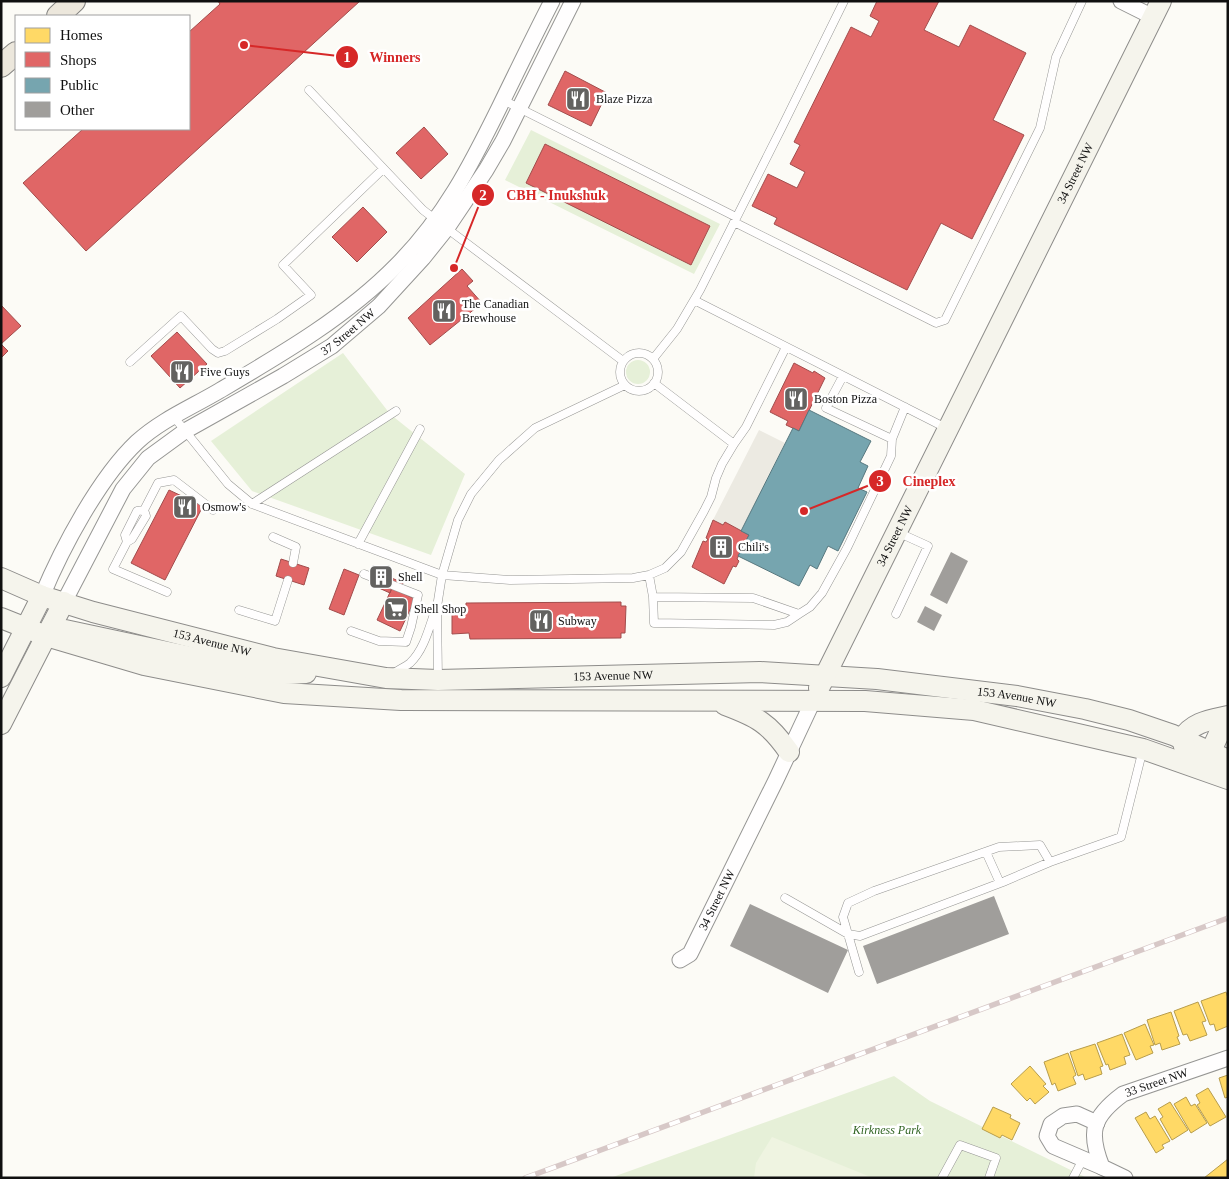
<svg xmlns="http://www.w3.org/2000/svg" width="1229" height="1179" font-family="'Times New Roman',serif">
	<rect width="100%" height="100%" fill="#fcfbf6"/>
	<path fill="#e6f0d8" d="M531,130L720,224L694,274L505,180Z
		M343,353L390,414L465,474L431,555L252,491L211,441Z
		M626 372a12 12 0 1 1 24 0a12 12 0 1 1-24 0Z
		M894,1076L930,1101L1087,1178H610Z"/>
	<path fill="#eff4e1" d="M772,1137L873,1178H754L756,1163Z"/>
	<path fill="#eceae2" d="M759,430L785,443L741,531L725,522L723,525L713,520Z"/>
	<path fill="#ffd966" stroke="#b79d4c" d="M1226,992L1228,998V1026L1216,1031L1214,1024L1210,1025L1201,1001Z
		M1198,1002L1206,1021L1202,1022L1207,1035L1190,1041L1187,1034L1183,1035L1174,1011Z
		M1171,1012L1179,1036L1177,1037L1180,1044L1162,1050L1160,1043L1155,1045L1147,1020Z
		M1145,1024L1154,1045L1150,1046L1153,1053L1136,1060L1124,1033Z
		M1122,1034L1130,1055L1124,1057L1126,1064L1110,1070L1108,1064L1106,1065L1097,1043Z
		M1095,1044L1103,1066L1100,1067L1102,1074L1085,1080L1083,1074L1078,1076L1070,1052Z
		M1068,1053L1076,1075L1073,1077L1076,1084L1058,1091L1055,1083L1052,1085L1044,1062Z
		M1030,1066L1046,1084L1043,1086L1049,1092L1035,1104L1030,1098L1027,1101L1011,1084Z
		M1228,1075V1097L1225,1098L1219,1078Z
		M1208,1088L1226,1117L1210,1126L1197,1105L1200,1103L1196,1095Z
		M1186,1097L1191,1106L1195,1104L1207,1123L1191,1133L1174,1104Z
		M1170,1102L1188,1130L1172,1140L1160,1119L1163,1117L1158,1109Z
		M993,1107L1011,1115L1010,1118L1020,1123L1012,1140L1002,1135L1000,1138L982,1129Z
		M1146,1112L1150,1119L1155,1116L1170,1141L1162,1145L1164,1148L1156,1153L1135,1118Z
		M1228,1159V1178H1204Z"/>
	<path fill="#e06666" stroke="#a24c4c" d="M218,1H360L86,251L23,183L83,129H189V32L220,4Z
		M877,1H939L924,30L959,47L970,25L1026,53L993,120L1024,135L972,239L941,223L907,290L774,224L777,218L752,206L768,174L797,188L805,172L790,164L800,145L794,142L851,27L871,37L879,21L870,16Z
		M565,71L607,93L591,126L548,105Z
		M424,127L448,154L421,179L396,153Z
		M545,144L710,226L691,265L526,183Z
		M363,207L387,232L357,262L332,237Z
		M462,269L473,281L467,286L482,303L430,345L408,318Z
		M1,305L21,326L1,344L8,351L1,358Z
		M177,332L207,364L180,388L151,356Z
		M794,363L813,373L814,371L825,378L799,431L786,425L788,421L770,412Z
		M169,490L203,506L165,580L131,563Z
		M713,520L723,525L725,522L749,535L737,559L739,561L736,567L733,566L724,584L692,567L703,541L706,542L708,539L706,538Z
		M281,559L309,568L304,585L276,576Z
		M344,569L359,575L344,615L329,609Z
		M376,571L403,583L399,591L392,588L390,593L370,584Z
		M392,588L415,599L400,631L377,620Z
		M621,602V606H626L625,633H621V638L470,639L469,633L452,634V608H466V603Z"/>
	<path fill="#76a5af" stroke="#57787f" d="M809,410L871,441L860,462L868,466L858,488L867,492L838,551L828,546L817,569L810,565L799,586L738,556L749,535L741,531L793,428L799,431Z"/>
	<path fill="#a09e9b" d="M951,552L968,561L947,604L930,595Z
		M925,606L942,615L934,631L917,622Z
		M994,896L1009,934L877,984L863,946Z
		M750,904L848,950L828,993L730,946Z"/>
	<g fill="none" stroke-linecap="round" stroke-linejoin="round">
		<defs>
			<path id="lane" d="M309,90L423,210L436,220
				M503,100L736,217
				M734,222L936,323L945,320L1040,128L1056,57L1082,1
				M445,227L623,361
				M694,300L948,429
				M620 372a19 19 0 1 1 38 0a19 19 0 1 1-38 0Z
				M653,359L677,329L700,290L782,127L844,1
				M130,362L181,316L212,349L218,353L225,351L277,319L311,295L283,265L383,169
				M843,376L826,408L892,439L905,407
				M174,417L228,484L252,504L442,575L510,580L633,578L649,575L665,568L681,552L704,511L711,497L716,478L722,464L734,444L654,383
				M734,444L746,427L786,347
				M252,504L396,411
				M273,537L296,547L293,563
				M127,542L125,535L137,511L144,510
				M358,544L420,429
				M649,575L653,597L654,623L774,625L787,622L799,614L753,598L653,597
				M167,592L113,569L127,542L132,539L146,516L144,510L158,483L174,480L213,510
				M239,610L275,621L288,580
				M799,614L810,607L822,593L847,548L891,456L892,439
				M896,614L928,546L897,532
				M351,631L379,641L406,642L411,627L418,595L364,574
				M393,674C398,670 405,667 410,663C424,650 429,628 435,611
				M438,679L437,607L442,575L458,520L471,494L499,460L535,428L625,385
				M986,852L1000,883
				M785,898L848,934L860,936L1003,882L1050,862L1121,837L1143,749
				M859,972L843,917L848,903L874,891L999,847L1040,845L1050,862
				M942,1178L960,1145L996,1158L989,1178
				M1073,1178L1083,1159"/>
			<g id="street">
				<path d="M1121,1L1153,17"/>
				<path d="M42,596C62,548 99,478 137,442C161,420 192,407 219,391C282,354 346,317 397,265C444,218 471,165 500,106C517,71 534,36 552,1"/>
				<path id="s1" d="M64,602L123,489L148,458L185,431L283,376L332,346L379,306L423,258L447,228L486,170L503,141L573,1"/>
				<path id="s2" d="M680,960L690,954L776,780L813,701"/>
				<path d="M1097,1123L1077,1114L1063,1116L1051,1124L1047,1136L1053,1146L1102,1167"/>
				<path id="s3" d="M1125,1178L1102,1167C1088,1132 1092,1117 1123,1094L1228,1058"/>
			</g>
			<g id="secondary">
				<path id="s4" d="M1,578L42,596L93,612L273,658L386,678L438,680L760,672L877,679L1017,696L1085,709L1129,720L1173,735L1228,760"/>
				<path d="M1,618L46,636L144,665L284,693L401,700L865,701L974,710L1143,749L1228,779"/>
				<path d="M65,630L219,663L284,674L306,673"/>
				<path d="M1,677L42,596"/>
				<path id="s5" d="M819,688L1161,1"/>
				<path d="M725,705C757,717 769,723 789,752"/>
				<path d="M1,724L46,636L64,602"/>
				<path d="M1185,750L1182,739C1192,722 1210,720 1228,716"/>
				<path d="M1200,757L1211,751L1223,725L1228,720"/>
			</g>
			<path id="primary" d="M58,16L74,1
				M1,66L16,53"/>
		</defs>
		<use href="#lane" stroke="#969694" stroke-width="9"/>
		<use href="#street" stroke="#969694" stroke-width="17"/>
		<use href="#secondary" stroke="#8d8c8a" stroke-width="22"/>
		<use href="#primary" stroke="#848381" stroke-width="24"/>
		<use href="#lane" stroke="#fffefe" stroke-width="8"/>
		<use href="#street" stroke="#fffefe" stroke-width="15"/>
		<use href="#secondary" stroke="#f5f4ec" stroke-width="20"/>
		<use href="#primary" stroke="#ece7dc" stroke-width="22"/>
		<defs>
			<path id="rail" d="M525,1178L1228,918"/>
		</defs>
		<use href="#rail" stroke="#d7c8c7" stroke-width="5.5"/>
		<use href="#rail" stroke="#fff" stroke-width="4" stroke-dasharray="11" stroke-linecap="butt"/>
	</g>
	<defs>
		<symbol id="restaurant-square" viewBox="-11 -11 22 22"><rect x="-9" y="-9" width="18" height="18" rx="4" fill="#636260" stroke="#fff"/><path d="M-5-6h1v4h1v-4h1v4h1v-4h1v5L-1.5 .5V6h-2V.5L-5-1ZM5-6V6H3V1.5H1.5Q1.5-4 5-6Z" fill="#fff"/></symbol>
		<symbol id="building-square" viewBox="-11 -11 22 22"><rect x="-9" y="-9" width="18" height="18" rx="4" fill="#636260" stroke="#fff"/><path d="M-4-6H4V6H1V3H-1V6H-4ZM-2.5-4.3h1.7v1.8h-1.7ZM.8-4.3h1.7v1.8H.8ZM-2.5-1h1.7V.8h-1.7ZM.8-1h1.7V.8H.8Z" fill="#fff"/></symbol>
		<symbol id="supermarket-square" viewBox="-11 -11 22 22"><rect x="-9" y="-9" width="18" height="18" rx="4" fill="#636260" stroke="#fff"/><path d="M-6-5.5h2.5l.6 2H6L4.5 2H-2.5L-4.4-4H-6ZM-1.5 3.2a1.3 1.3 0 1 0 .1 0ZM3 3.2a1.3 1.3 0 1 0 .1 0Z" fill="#fff"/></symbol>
	</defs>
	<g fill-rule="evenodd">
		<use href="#restaurant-square" x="564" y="85" width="28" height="28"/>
		<use href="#restaurant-square" x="430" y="297" width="28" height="28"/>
		<use href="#restaurant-square" x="168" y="358" width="28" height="28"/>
		<use href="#restaurant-square" x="782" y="385" width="28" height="28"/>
		<use href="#restaurant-square" x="171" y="493" width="28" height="28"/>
		<use href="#building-square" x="707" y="533" width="28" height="28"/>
		<use href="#building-square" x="367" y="563" width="28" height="28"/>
		<use href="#supermarket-square" x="382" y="595" width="28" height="28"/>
		<use href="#restaurant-square" x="527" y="607" width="28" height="28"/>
	</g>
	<g text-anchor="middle" stroke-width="5" stroke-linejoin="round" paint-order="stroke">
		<g font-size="12" fill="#101010" stroke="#fff" text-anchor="start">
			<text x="596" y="103">Blaze Pizza</text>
			<text x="462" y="308">The Canadian<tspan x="462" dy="14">Brewhouse</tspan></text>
			<text x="200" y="376">Five Guys</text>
			<text x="814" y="403">Boston Pizza</text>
			<text x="202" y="511">Osmow's</text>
			<text x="738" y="551">Chili's</text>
			<text x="398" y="581">Shell</text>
			<text x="414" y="613">Shell Shop</text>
			<text x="558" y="625">Subway</text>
		</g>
		<g font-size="12" fill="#101010" stroke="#fff">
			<text dy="4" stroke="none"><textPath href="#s5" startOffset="575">34 Street NW</textPath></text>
			<text dy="4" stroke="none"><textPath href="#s1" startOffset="404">37 Street NW</textPath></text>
			<text dy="4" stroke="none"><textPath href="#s5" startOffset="170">34 Street NW</textPath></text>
			<text dy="4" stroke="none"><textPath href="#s4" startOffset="221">153 Avenue NW</textPath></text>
			<text dy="4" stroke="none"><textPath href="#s4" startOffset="626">153 Avenue NW</textPath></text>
			<text dy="4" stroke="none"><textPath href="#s4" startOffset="1031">153 Avenue NW</textPath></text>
			<text dy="4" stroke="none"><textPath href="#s2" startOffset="72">34 Street NW</textPath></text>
			<text dy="4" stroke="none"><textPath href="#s3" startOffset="146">33 Street NW</textPath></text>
		</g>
		<g font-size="12" font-style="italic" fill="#326524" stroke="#fff">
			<text x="887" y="1134">Kirkness Park</text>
		</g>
	</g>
	<path fill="none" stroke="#d62828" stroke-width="2" d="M244 45L347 57M454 268L483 195M804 511L880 481"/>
	<g fill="#d62828" stroke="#fff" stroke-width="2">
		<circle cx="244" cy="45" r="5"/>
		<circle cx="454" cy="268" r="5"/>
		<circle cx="804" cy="511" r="5"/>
		<circle cx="347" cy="57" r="12"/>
		<circle cx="483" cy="195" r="12"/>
		<circle cx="880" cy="481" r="12"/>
	</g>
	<g font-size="15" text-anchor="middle" font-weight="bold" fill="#fff">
		<text x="347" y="62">1</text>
		<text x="483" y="200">2</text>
		<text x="880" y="486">3</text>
	</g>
	<g font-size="14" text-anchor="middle" font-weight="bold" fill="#d62828" stroke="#fff" stroke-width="5" stroke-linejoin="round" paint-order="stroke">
		<text x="395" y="62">Winners</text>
		<text x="556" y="200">CBH - Inukshuk</text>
		<text x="929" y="486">Cineplex</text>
	</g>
	<rect width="1229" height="1179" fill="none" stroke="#101010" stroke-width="5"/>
	<rect x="15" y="15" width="175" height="115" fill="#ffffff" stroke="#9f9f9f"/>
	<rect x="25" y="28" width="25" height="15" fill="#ffd966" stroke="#9f9f9f"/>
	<text x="60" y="40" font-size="15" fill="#101010">Homes</text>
	<rect x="25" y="52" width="25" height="15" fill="#e06666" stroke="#9f9f9f"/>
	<text x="60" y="65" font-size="15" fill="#101010">Shops</text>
	<rect x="25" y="78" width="25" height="15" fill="#76a5af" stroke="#9f9f9f"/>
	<text x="60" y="90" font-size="15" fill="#101010">Public</text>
	<rect x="25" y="102" width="25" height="15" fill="#a09e9b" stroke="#9f9f9f"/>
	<text x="60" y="115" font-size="15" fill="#101010">Other</text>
</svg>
